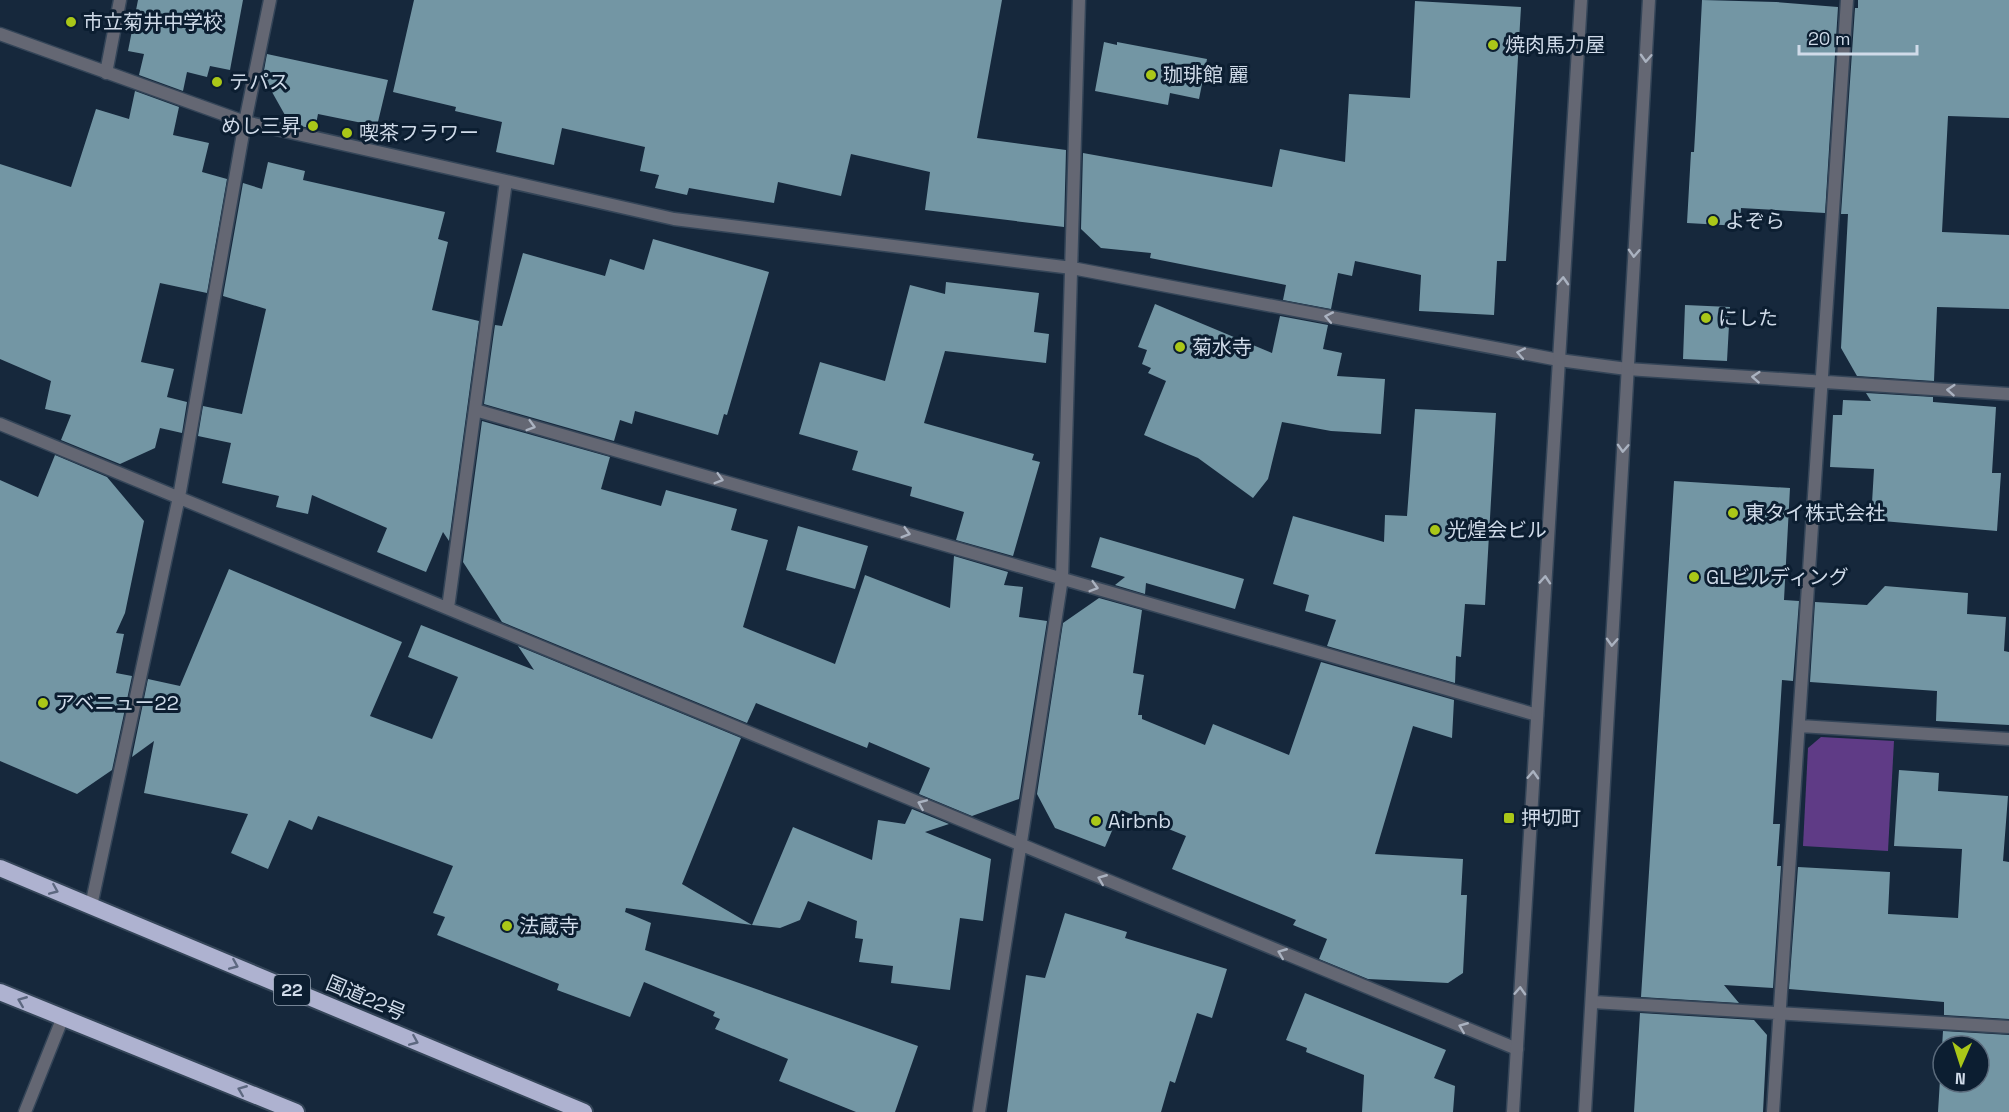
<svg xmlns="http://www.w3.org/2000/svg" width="2009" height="1112" font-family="'Space Grotesk','Noto Sans JP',sans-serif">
	<rect width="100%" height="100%" fill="#16283c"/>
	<path fill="#5f3b86" d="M1821,737L1894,741L1888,851L1803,846L1808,748Z"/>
	<path fill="#7396a4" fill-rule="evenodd" d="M138,0H243L230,70L210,66L207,77L187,72L183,91L139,75L144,54L128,51Z
		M414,0H1002L977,138L1066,150L1064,227L925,210L930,172L851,154L841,196L778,182L774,203L689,188L687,195L655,188L659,175L640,171L645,147L562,128L554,165L496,152L502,122L455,111L456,107L393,92Z
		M1702,0L1776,2L1838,7L1825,213L1741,208L1740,226L1687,223L1691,152H1694L1696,117Z
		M1858,0H2009V118L1948,116L1942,232L2009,235V309L1937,307L1934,381L1857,376L1841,348L1848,214H1841L1855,8H1858Z
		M1415,1L1521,7L1506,261H1497L1494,315L1419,311L1421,275L1355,261L1352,276L1338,273L1331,309L1283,300L1286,285L1150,258L1151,253L1101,248L1081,229L1083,153L1272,187L1280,149L1345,162L1349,94L1410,98Z
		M1104,42L1117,45V42L1207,59L1199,99L1170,93L1168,105L1095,91Z
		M267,54L388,80L377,126L318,114L315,129L290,124L263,76Z
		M135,91L179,107L173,135L209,143L202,172L227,179L207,293L160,283L141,362L174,369L167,397L187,402L182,433L160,428L155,448L120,464L61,440L71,415L45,409L51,381L0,359V164L71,187L96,109L129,119Z
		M268,162L305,171L303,180L445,212L438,239L448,242L432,310L479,321L449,541L443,532L426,572L377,552L387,528L312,495L308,514L276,507L279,496L222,483L231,443L198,436L203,406L242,414L266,309L223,296L243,183L262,189Z
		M653,239L769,272L727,415L724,414L718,435L635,411L632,424L620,420L614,441L484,404L495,325L502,326L523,253L605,276L610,259L644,270Z
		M946,282L1039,293L1034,332L1049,334L1046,363L945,351L924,423L1034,454L1032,460L1040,462L1013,556L956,540L964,512L910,496L912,487L852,470L858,451L799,434L820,362L885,381L910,285L945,294Z
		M1155,304L1272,353L1280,316L1328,325L1323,349L1342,353L1337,376L1385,379L1381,434L1331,431L1282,422L1268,479L1253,498L1198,458L1144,435L1166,381L1148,373L1151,368L1142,364L1147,350L1138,347Z
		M1685,305L1730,307L1727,361L1683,359Z
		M1866,393L1933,397V402L1996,407L1992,473H2001L1997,531L1871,520L1874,469L1830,467L1833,415H1842L1843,400L1871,401Z
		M1415,409L1496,413L1485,605L1465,604L1461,657L1456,656L1455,683L1327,646L1336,620L1305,611L1309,595L1273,584L1293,516L1384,542L1385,515L1407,516Z
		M482,421L610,457L601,489L661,506L666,490L737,509L731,530L768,540L743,627L835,664L865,575L950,608L954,556L1008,572L1004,585L1023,587L1019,617L1047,621L1019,799L972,816L919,794L930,768L869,742L867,748L756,703L747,723L502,622L463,562Z
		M55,455L107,477L144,521L125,613L116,633L124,634L116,673L132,676L112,770L77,794L0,761V480L38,497Z
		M1674,481L1790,488L1784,600L1799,601L1793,681L1782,680L1773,824H1780L1777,866H1781L1773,988L1724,985L1739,1003L1641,997Z
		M798,526L868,546L855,589L786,570Z
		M1100,537L1244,579L1235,609L1146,583L1145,594L1115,585L1125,577L1091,567Z
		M229,569L402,642L370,716L432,739L458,677L408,657L421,625L534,670L518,646L741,738L682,884L752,925L626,908L625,912L651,923L645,950L918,1046L895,1112H856L779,1081L788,1059L715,1029L720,1019L713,1016L715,1012L644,982L630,1017L557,990L559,984L437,935L445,917L433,913L453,866L318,816L312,830L289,820L268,869L231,853L248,814L144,793L154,741L132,757L148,679L180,686Z
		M1885,586L1968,593L1967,614L2006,617L2004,651L2009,652V725L1936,721L1937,691L1810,682L1815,602L1867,605Z
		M1099,598L1142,610L1133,673L1144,675L1138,715H1142V719L1205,745L1213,724L1289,755L1321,662L1454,700L1452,738L1413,726L1375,854L1463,859L1461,895H1467L1463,973L1448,983L1368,979L1319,959L1327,939L1293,925L1296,920L1172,869L1186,836L1121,810L1105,847L1055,828L1037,794L1063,623Z
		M1899,770L1939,773L1938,791L2008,796L2003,861L2009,862V1019L1944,1015V1002L1789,989L1798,867L1890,872L1888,914L1958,918L1962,849L1894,846Z
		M912,809L949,824L925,832L991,859L983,921L960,918L950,990L891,983L893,966L859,962L863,939L855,938L857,921L808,901L800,920L780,928L752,925L793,827L872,860L878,820L905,824Z
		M1065,913L1127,932L1125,938L1227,969L1212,1018L1197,1013L1175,1083L1170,1081L1161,1112H1007L1026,975L1045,978Z
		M1305,993L1446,1050L1434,1078L1455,1086L1453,1112H1362L1364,1075L1306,1052L1307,1048L1286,1040Z
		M1640,1013L1754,1020L1767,1035L1763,1112H1634Z
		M1943,1031L2009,1035V1112H1938ZM1943,1046H1979V1082H1943Z"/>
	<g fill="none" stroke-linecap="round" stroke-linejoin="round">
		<defs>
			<path id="minor" d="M0,34L245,122L674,219L1072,268L1559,360L1627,369L2009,394
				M106,73L120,0
				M475,410L1537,715
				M0,424L1517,1049
				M448,608L506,181
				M1800,726L2009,739
				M91,906L179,497L245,122L270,0
				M1593,1002L2009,1027
				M25,1112L63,1017
				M979,1112L1062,578L1079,0
				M1773,1112L1847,0"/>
			<path id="tertiary" d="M1513,1112L1581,0
				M1585,1112L1649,0"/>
			<path id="trunk" d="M0,868L584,1112
				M0,992L296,1112"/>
		</defs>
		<use href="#minor" stroke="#344558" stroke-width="15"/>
		<use href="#tertiary" stroke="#344558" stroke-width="15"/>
		<use href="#trunk" stroke="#344558" stroke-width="20"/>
		<use href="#minor" stroke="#646773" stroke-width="12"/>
		<use href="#tertiary" stroke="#646773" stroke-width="12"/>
		<use href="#trunk" stroke="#aeb2d0" stroke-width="16"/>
	</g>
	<defs><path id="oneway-chevron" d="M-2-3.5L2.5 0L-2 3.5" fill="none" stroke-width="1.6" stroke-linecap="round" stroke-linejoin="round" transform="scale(1.5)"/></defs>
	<g stroke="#aab2c0">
		<use href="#oneway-chevron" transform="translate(1646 58) rotate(93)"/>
		<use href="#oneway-chevron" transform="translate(1634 253) rotate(93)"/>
		<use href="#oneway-chevron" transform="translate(1563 281) rotate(-87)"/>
		<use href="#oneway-chevron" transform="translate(1329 317) rotate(-169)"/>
		<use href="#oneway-chevron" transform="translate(1521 353) rotate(-169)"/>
		<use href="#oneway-chevron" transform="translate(1756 377) rotate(-176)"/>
		<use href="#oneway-chevron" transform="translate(1951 390) rotate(-176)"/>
		<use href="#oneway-chevron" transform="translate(531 426) rotate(16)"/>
		<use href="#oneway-chevron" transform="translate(1623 448) rotate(93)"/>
		<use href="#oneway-chevron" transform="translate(719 479) rotate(16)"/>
		<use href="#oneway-chevron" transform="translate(906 533) rotate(16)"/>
		<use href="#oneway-chevron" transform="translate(1545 580) rotate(-86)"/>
		<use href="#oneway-chevron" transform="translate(1094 587) rotate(16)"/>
		<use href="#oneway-chevron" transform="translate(1612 642) rotate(93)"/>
		<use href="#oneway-chevron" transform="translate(1533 775) rotate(-87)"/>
		<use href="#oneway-chevron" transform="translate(922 804) rotate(-157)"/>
		<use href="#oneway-chevron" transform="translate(1102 879) rotate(-158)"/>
		<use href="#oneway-chevron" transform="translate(1282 953) rotate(-158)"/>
		<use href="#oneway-chevron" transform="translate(1520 991) rotate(-87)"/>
		<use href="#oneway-chevron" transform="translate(1463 1027) rotate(-158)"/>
	</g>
	<g stroke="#5d6880">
		<use href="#oneway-chevron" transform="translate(54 890) rotate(23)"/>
		<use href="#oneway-chevron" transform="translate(234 965) rotate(23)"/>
		<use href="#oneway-chevron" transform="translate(22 1001) rotate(-158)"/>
		<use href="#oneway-chevron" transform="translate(414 1041) rotate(23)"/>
		<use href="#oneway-chevron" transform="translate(242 1090) rotate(-158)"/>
	</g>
	<g fill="#aac718" stroke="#0c1e31" stroke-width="2">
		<circle cx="71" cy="22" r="6"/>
		<circle cx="1493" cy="45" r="6"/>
		<circle cx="1151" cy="75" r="6"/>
		<circle cx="217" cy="82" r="6"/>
		<circle cx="313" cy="126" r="6"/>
		<circle cx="347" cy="133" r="6"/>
		<circle cx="1713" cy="221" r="6"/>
		<circle cx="1706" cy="318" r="6"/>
		<circle cx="1180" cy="347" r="6"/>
		<circle cx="1733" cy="513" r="6"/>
		<circle cx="1435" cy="530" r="6"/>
		<circle cx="1694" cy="577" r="6"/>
		<circle cx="43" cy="703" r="6"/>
		<rect x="1503" y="812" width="12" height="12" rx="3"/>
		<circle cx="1096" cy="821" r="6"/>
		<circle cx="507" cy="926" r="6"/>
	</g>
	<g text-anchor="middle" stroke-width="6" stroke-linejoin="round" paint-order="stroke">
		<rect fill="#0c1e31" stroke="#95a2b2" stroke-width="1.5" x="274" y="975" width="36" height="30" rx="4.5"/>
		<g font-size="18" font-weight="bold" fill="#d0dbe9">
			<text x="292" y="996">22</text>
		</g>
		<g font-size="20" fill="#d0dbe9" stroke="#0c1e31" text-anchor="start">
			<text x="83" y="29">市立菊井中学校</text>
			<text x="1505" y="52">焼肉馬力屋</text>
			<text x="1163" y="82">珈琲館 麗</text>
			<text x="229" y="89">テパス</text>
			<text x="301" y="133" text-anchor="end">めし三昇</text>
			<text x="359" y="140">喫茶フラワー</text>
			<text x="1725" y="228">よぞら</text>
			<text x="1718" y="325">にした</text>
			<text x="1192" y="354">菊水寺</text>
			<text x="1745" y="520">東タイ株式会社</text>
			<text x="1447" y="537">光煌会ビル</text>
			<text x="1706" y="584">GLビルディング</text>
			<text x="55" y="710">アベニュー22</text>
			<text x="1521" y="825">押切町</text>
			<text x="1108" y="828">Airbnb</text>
			<text x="519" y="933">法蔵寺</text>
		</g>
		<g font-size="20" fill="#d0dbe9" stroke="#0c1e31">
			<text transform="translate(366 998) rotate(23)" y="7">国道22号</text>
		</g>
	</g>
	<g transform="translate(1961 1064) rotate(183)"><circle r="28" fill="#0c1e31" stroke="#5a6a7b" stroke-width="1.5"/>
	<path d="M0-4.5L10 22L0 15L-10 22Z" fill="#aac718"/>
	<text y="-9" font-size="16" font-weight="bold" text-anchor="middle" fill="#d0dbe9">N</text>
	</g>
	<path d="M1799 45v9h118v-9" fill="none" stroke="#d0dbe9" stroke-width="3"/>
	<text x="1808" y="45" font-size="18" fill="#d0dbe9" stroke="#0c1e31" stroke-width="4.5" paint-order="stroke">20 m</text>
</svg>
